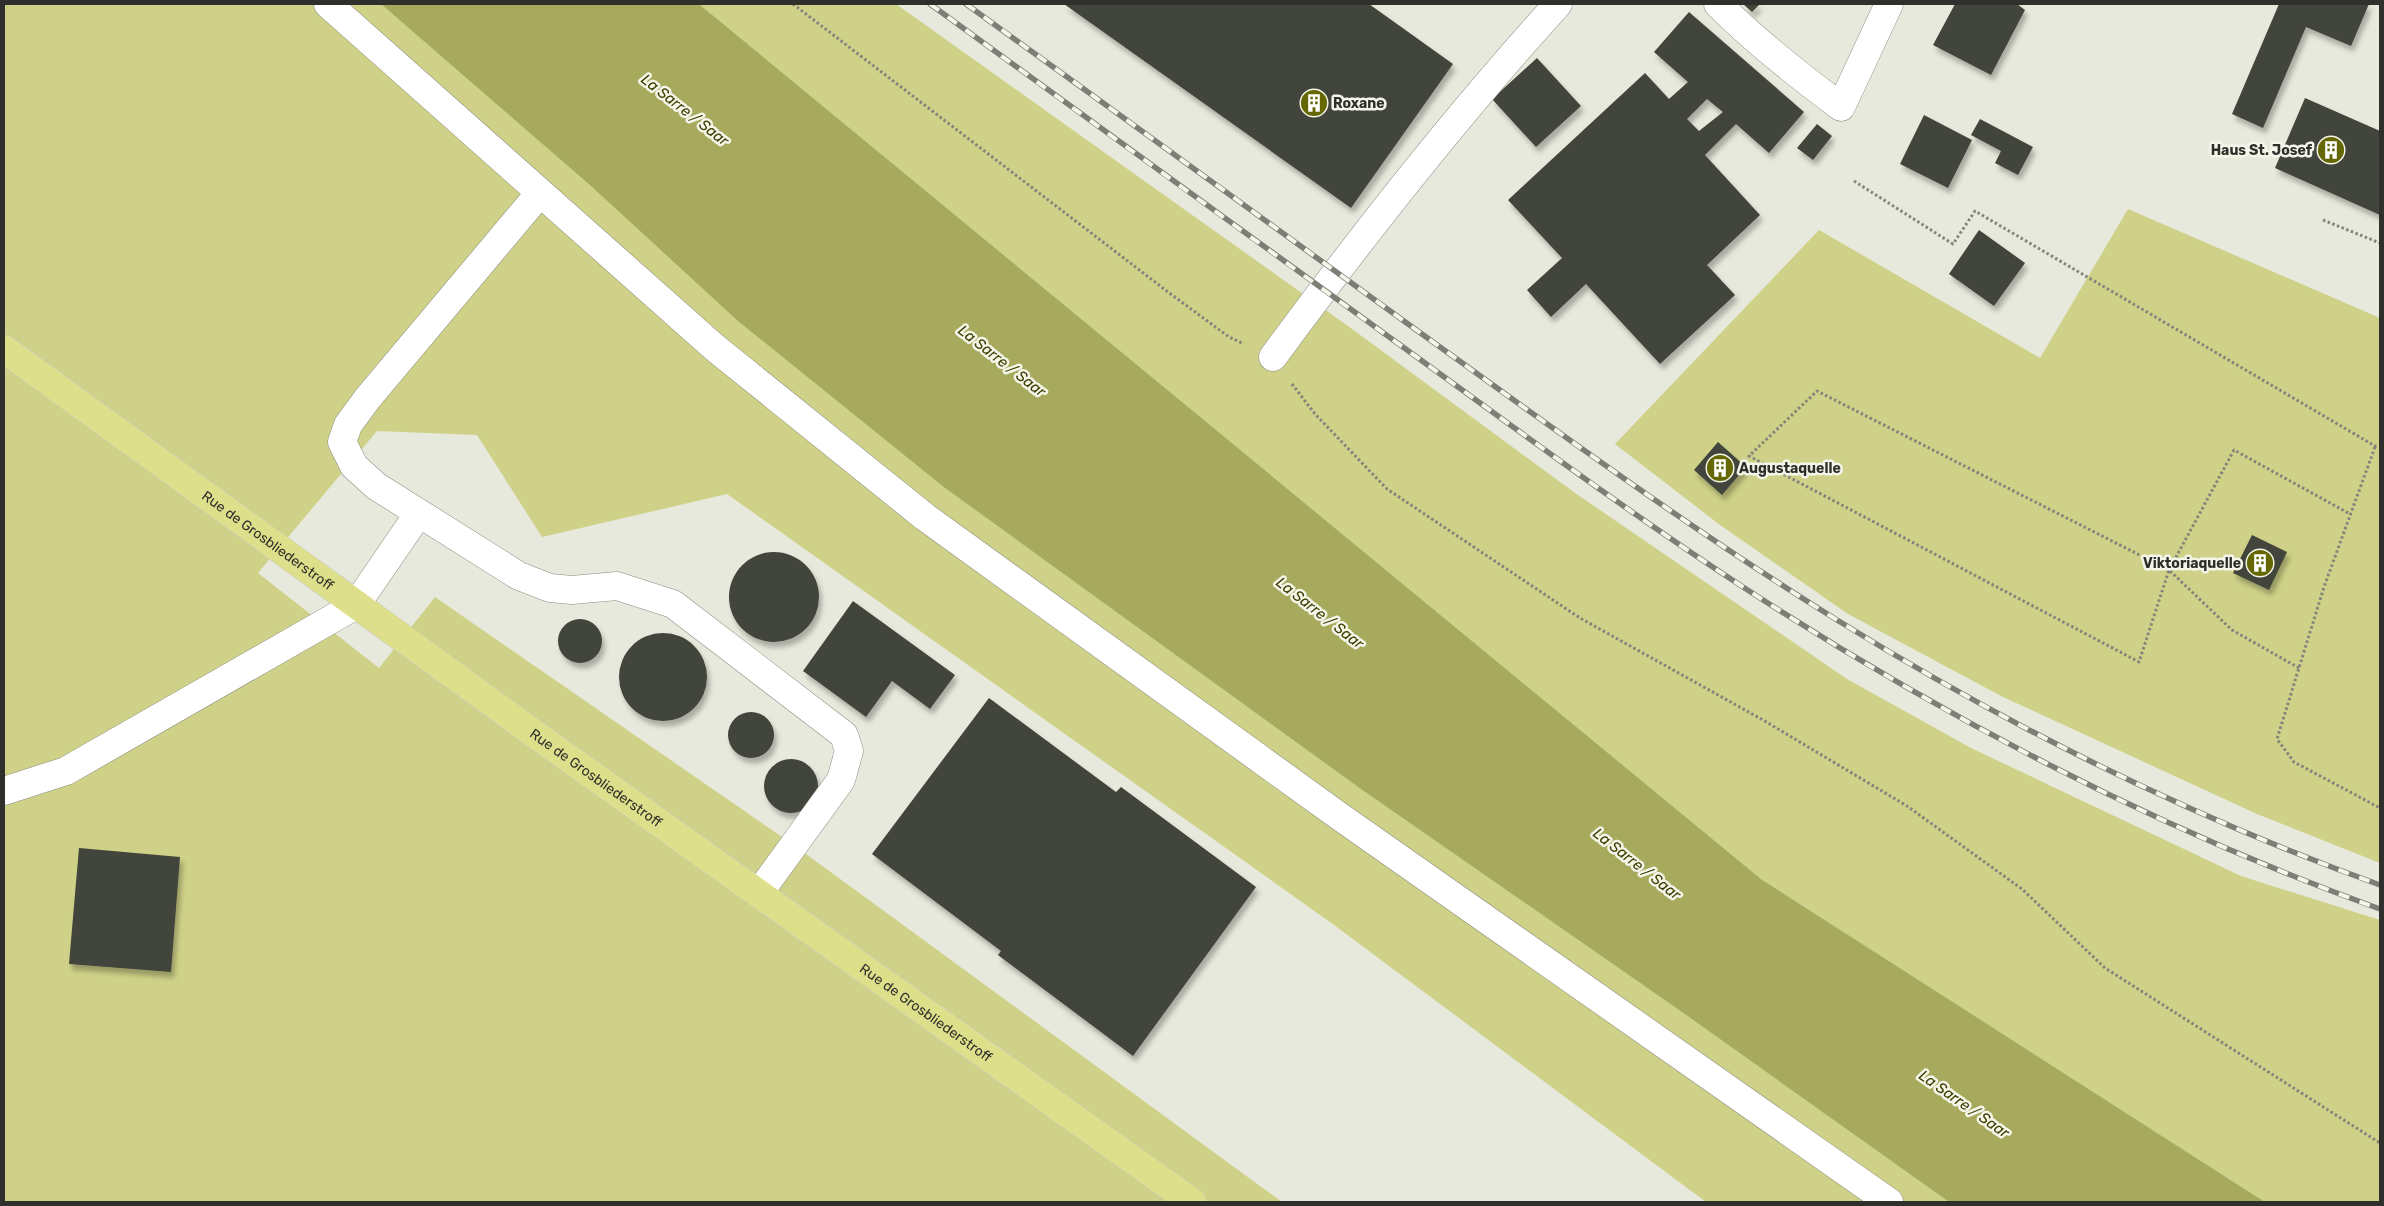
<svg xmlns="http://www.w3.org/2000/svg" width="2384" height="1206" font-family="Rubik,sans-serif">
	<defs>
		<filter id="shadow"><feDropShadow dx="3" dy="5.5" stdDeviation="2.5" flood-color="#0004"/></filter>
	</defs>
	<rect width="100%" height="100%" fill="#e7e9dc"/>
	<path fill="#ced187" d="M4,4H381L945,488L1358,787L1679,1010L1949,1202H1706L1330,922L727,494L542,537L477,435L377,431L258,573L379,668L435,597L795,846L1282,1202H4Z
		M699,4H896L1348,326L1575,493L1847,679L1971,748L2241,876L2380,920V1202H2265L1761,879Z
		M2128,209L2380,318V863L2257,814L2001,696L1848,614L1720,525L1615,444L1819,230L2040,358Z"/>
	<path fill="#a7aa5d" d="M381,4H699L1761,879L2265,1202H1949L1679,1010L1358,787L945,488L738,321L590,185Z"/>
	<path fill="#43443a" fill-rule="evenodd" filter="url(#shadow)" d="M1064,4H1369L1453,64L1351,208Z
		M1743,4H1760L1752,12Z
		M1955,4H2017L2025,10L1991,75L1933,45Z
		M2279,4H2369L2351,46L2306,27L2263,128L2232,114Z
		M1689,12L1804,112L1769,153L1736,124L1705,155L1760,215L1707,265L1735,295L1660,364L1586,284L1551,317L1527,290L1562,258L1508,200L1645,73L1669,99L1688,82L1654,52ZM1707,99L1723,112L1699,131L1687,119Z
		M1537,58L1581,106L1536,147L1492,99Z
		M2305,98L2380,131V215L2275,168Z
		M1924,115L1972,140L1948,188L1900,164Z
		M1980,119L2033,147L2018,175L1995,163L2001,151L1971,135Z
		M1817,124L1832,136L1813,160L1797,148Z
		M1979,230L2025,263L1994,306L1949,274Z
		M1718,442L1746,467L1722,495L1694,470Z
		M2252,535L2287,552L2269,590L2233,573Z
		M729 597a45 45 0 1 1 90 0a45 45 0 1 1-90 0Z
		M853,601L955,675L930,709L892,681L866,717L803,671Z
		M558 641a22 22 0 1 1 44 0a22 22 0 1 1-44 0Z
		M619 677a44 44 0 1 1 88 0a44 44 0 1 1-88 0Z
		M989,698L1116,792L1121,787L1256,887L1133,1056L998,955L1001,951L872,854Z
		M728 735a23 23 0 1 1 46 0a23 23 0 1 1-46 0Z
		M764 786a27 27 0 1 1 54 0a27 27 0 1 1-54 0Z
		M79,848L180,857L171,972L69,964Z"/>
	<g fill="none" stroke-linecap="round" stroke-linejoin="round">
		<defs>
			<path id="minor" d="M328,4L714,347L925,517L1339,816L1889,1202
				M1718,4C1756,42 1798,75 1841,107L1889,4
				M539,194L367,399L348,425L342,442L354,466L376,486L519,576L550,588L572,590L617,586L673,604L844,735L849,751L841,780L759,893
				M1273,357C1362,236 1456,116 1558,4
				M4,791L66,771L356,605L419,513"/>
			<g id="major">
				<path id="s1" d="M4,349L543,740L1192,1202"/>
			</g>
		</defs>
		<use href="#minor" stroke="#8b8c81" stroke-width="29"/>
		<use href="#major" stroke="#c9c9c8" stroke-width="29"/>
		<path stroke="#83847b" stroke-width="3" stroke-dasharray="2.5 2.5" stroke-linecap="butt" d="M793,4L1168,292L1229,337L1244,344
			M1854,181L1953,244L1975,211L2375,446L2380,445
			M2323,220L2380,243
			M1292,384L1315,414L1387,489L1580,618L1763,720L1907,806L2022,889L2105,968L2380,1143
			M2375,447L2324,587L2277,739L2294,762L2380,808
			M2299,668L2232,630L2169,570L2139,662L1749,456L1817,391L2169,570L2234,450L2350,514"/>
		<use href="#minor" stroke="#fff" stroke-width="28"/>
		<use href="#major" stroke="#dddf8b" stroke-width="28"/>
		<defs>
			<path id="rail" d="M930,4C1095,124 1260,244 1425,363C1530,439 1634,516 1743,587C1943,717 2155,828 2380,909
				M966,4C1116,112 1266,221 1415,329C1554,429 1692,530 1837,620C2008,726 2191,817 2380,885"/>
		</defs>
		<use href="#rail" stroke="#7d7e76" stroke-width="5.5"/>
		<use href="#rail" stroke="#f5f6ea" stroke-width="4" stroke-dasharray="11" stroke-linecap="butt"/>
	</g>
	<defs>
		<symbol id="building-disc" viewBox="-11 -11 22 22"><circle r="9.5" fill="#656702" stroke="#f5f6ea"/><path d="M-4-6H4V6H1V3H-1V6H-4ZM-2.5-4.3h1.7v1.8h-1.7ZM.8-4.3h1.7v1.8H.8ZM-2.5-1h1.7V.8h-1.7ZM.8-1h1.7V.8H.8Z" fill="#fff"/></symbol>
	</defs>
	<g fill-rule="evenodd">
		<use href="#building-disc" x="1298" y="87" width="32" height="32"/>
		<use href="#building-disc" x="2315" y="134" width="32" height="32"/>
		<use href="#building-disc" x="1704" y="452" width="32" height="32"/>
		<use href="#building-disc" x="2244" y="547" width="32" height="32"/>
	</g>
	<g text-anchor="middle" stroke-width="5" stroke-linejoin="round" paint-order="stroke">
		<g font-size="14" font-weight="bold" fill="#2f302b" stroke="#f5f6ea" text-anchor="start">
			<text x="1333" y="108">Roxane</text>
			<text x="2312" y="155" text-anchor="end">Haus St. Josef</text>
			<text x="1739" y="473">Augustaquelle</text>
			<text x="2241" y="568" text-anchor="end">Viktoriaquelle</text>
		</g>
		<g font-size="14" fill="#2f302b" stroke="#f5f6ea">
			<text dy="5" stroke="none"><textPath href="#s1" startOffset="326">Rue de Grosbliederstroff</textPath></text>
			<text dy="5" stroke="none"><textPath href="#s1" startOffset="731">Rue de Grosbliederstroff</textPath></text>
			<text dy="5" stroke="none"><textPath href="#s1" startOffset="1136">Rue de Grosbliederstroff</textPath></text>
		</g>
		<g font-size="15" font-style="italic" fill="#3e3f00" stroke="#f5f6ea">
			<text transform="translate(685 110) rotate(38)" y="5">La Sarre / Saar</text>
			<text transform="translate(1002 361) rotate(38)" y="5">La Sarre / Saar</text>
			<text transform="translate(1320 613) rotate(38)" y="5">La Sarre / Saar</text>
			<text transform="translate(1637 864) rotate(38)" y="5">La Sarre / Saar</text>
			<text transform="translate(1964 1104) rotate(35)" y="5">La Sarre / Saar</text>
		</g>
	</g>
	<rect width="2384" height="1206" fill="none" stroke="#2f302b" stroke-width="10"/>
</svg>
